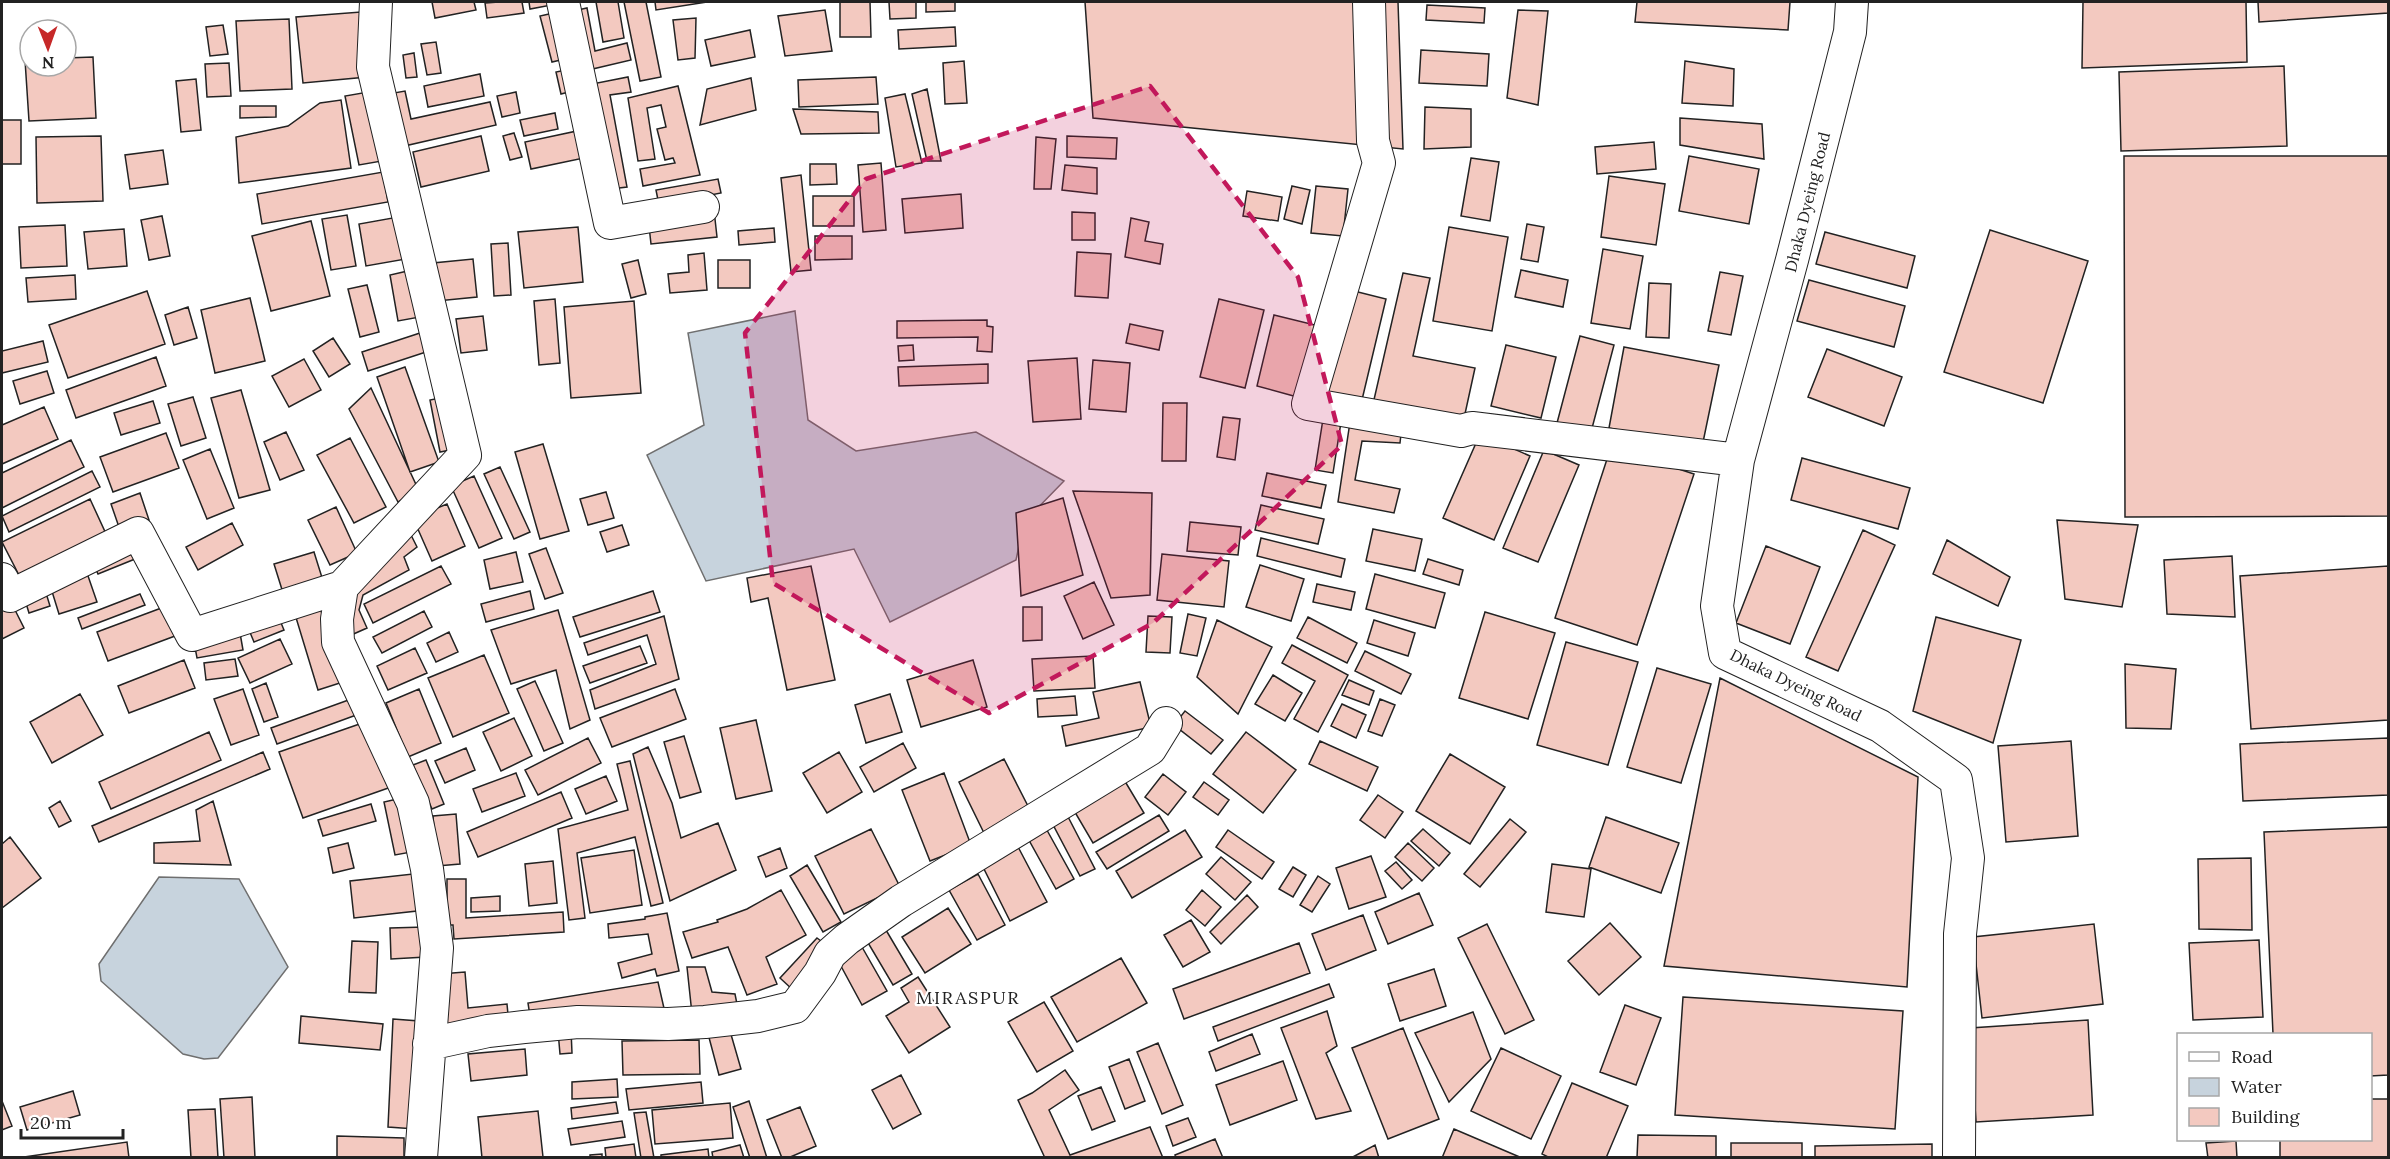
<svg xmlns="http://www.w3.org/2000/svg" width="2390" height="1159" font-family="Lora,serif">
	<rect width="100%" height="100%" fill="#fff"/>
	<path fill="#c7d3dd" stroke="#6f6f6f" stroke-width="1.5" d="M795,311L808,420L856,451L976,432L1064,481L1024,522L1016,560L890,622L854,549L706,581L647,455L704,425L688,333Z
		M159,877L239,879L288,967L218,1058L204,1059L183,1054L101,981L99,964Z"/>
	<path fill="#f3c9c0" stroke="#222" stroke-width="1.5" d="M432,2H474L476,10L435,18Z
		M499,2H522L524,13L487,18L485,3Z
		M529,2H557V4L530,9Z
		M596,2H618L624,38L603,42Z
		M624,2H646L661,77L640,81Z
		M655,2H707L656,10Z
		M840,2H870L871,37H840Z
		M889,2H916V18L890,19Z
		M926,2H955V11L926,12Z
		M1085,2H1398L1403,149L1093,118Z
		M1637,2H1790L1788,30L1635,22Z
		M2083,2H2246L2247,62L2082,68Z
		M2258,2H2388V13L2259,22Z
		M1427,5L1485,8L1484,23L1426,20Z
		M587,8L595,51L627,43L631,60L584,71L573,11Z
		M825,10L832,51L785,56L778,16Z
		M1518,10L1548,11L1538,105L1507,98Z
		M361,12L367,77L303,83L296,17Z
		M558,12L569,58L552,62L540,16Z
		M696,18L695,58L678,60L673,20Z
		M289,19L292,89L240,91L236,21Z
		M223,25L228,54L210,56L206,27Z
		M955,27L956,46L899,49L898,30Z
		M750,30L755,57L711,66L705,40Z
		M436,42L441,73L427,75L421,44Z
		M1421,50L1489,54L1487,86L1419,83Z
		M414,53L417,77L406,78L403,55Z
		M93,57L96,118L29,121L25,60H30V66H66V58Z
		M964,61L967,103L945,104L943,63Z
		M1685,61L1734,69L1733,106L1682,103Z
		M229,63L231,96L207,97L205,64Z
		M2284,66L2287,146L2121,151L2119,72Z
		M571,69L576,90L561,94L556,72Z
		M480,74L484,96L428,107L424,86Z
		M628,77L631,92L610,95L627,187L611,189L592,84Z
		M876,77L878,104L799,107L798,80Z
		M751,78L756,110L700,125L707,89Z
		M196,79L201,130L181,132L176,81Z
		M678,86L700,175L643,186L640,169L675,163L673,158L665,160L657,129L666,127L661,105L647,108L655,159L638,161L628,98Z
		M927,89L941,161H927L912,94Z
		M405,91L411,119L490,102L496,125L400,147L388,94Z
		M368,92L382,161L359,165L345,96Z
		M516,92L520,113L502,117L497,96Z
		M905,94L922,163L896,167L885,98Z
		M341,100L351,168L239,183L236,137L288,126L320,103Z
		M240,106H276V117L240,118Z
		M1425,107L1471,109V147L1424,149Z
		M793,109L878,112L879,133L801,134Z
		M555,113L558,129L524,136L520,120Z
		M1680,118L1762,124L1764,159L1680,145Z
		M2,120H21V164H2Z
		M577,131L584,158L531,169L525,142Z
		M514,133L522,157L510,160L503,136Z
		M101,136L103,201L37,203L36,137Z
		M481,136L489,171L421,187L413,152Z
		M1067,136L1117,138L1116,159L1067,157Z
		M1036,137L1056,139L1051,189H1034Z
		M1654,142L1656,169L1597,174L1595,147Z
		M163,150L168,184L130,189L125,155Z
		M1689,156L1759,169L1749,224L1679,211Z
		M2124,156H2388V516L2125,517Z
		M1471,158L1499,162L1490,221L1461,216Z
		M881,163L886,230L863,232L858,165Z
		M810,164H836L837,184L810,185Z
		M1065,165L1097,168V194L1062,190Z
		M383,172L388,202L262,224L257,194Z
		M801,175L811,270L791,272L781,178Z
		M1609,176L1665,184L1656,245L1601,237Z
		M718,179L721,193L659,205L656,190Z
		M1292,186L1310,190L1302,224L1284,219Z
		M1316,186L1348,189L1343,236L1311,233Z
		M1247,191L1282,197L1278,221L1243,216Z
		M961,194L963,228L905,233L902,199Z
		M813,196H854V226H813Z
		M714,210L717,237L651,244L648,217Z
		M1072,212L1095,213V240H1072Z
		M347,215L356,266L331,270L322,219Z
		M162,216L170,256L149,260L141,220Z
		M398,217L406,259L366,266L359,224Z
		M1131,218L1149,222L1145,241L1163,244L1160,264L1125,257Z
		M311,221L330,296L271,311L252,236Z
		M1527,224L1544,227L1538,262L1521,259Z
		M65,225L67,266L21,268L19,227Z
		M578,227L583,282L524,288L518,232Z
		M1449,227L1508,237L1492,331L1433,321Z
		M774,228L775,242L739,245L738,231Z
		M124,229L127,266L88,269L84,232Z
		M1990,230L2088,261L2043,403L1944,372Z
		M1825,232L1915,256L1907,288L1816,264Z
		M815,236H852V259L815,260Z
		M508,243L511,295L494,296L491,244Z
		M1603,249L1643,256L1630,329L1591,323Z
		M1077,252L1111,254L1108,298L1075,296Z
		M704,253L707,290L670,293L668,274L689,272L688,255Z
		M473,259L477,297L437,301L433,263Z
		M638,260L646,294L631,298L622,264Z
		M718,260H750V288H718Z
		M412,270L420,317L398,321L390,275Z
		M1521,270L1568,280L1563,307L1515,297Z
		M1720,272L1743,276L1731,335L1708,331Z
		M1403,273L1430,278L1413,356L1475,368L1463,423L1373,404Z
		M75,275L76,299L28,302L26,278Z
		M1809,280L1905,306L1894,347L1797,321Z
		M1649,283L1671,284L1669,338L1646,337Z
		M367,285L379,332L360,337L348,289Z
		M1350,290L1386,299L1361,404L1325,396Z
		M147,291L165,344L68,378L49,325Z
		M250,298L265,361L215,373L201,310Z
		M555,299L560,363L539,365L534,301Z
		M1219,299L1264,310L1245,388L1200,377Z
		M634,301L641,393L571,398L564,307Z
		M188,307L197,338L174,345L165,315Z
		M1274,315L1319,326L1301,398L1257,386Z
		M483,316L487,350L461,353L456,319Z
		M987,320V326L993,327L992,352L977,351L978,337L897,338V321Z
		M1130,324L1163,331L1159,350L1126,343Z
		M420,333L426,352L368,371L362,352Z
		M1580,336L1614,345L1591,432L1557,423Z
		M333,338L350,364L329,377L313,351Z
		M43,341L48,362L2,373V351Z
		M913,345L914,360L899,361L898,346Z
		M1506,345L1556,357L1541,418L1491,406Z
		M1624,347L1719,365L1702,447L1609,428Z
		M1827,349L1902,377L1884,426L1808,397Z
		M156,357L166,386L76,418L66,390Z
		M1077,358L1081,419L1033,422L1028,361Z
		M304,359L321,390L289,407L272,376Z
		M1093,360L1130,363L1126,412L1089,409Z
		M988,364V383L899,386L898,367Z
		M405,367L439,462L410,472L377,377Z
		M47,371L54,393L20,404L13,381Z
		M371,388L419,491L398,502L349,409Z
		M241,390L270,490L239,498L211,398Z
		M193,397L206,438L181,446L168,404Z
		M445,397L455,449L440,452L430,400Z
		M153,401L160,423L121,435L114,413Z
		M1163,403H1187L1186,461H1162Z
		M44,407L58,439L2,464V425Z
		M1223,417L1240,419L1235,460L1217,457Z
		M1323,419L1341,422L1333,473L1315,470Z
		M1350,422L1402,425L1400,443L1362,441L1355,480L1400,489L1394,513L1338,502Z
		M286,432L304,470L280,480L264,442Z
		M166,433L179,468L113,492L100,457Z
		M1480,434L1530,456L1494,540L1443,518Z
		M350,438L386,507L354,523L317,455Z
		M71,440L84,467L2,508V473Z
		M543,444L569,531L540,539L515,452Z
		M1611,447L1694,474L1637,645L1555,618Z
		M210,449L234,508L207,519L183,460Z
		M1544,450L1579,465L1538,562L1503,548Z
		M1802,458L1910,488L1898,529L1791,500Z
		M500,467L530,532L514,539L484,474Z
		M92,471L100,487L9,532L2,516Z
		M1267,473L1326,485L1321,508L1262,496Z
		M474,476L502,538L479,548L451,486Z
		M1073,491L1152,493L1150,595L1111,598Z
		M606,492L614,518L588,525L580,499Z
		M140,493L149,520L120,530L111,504Z
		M1063,498L1083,575L1021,596L1016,513Z
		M90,499L107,536L21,579L2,542Z
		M447,504L465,546L432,561L413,518Z
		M1261,505L1324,519L1318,544L1255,530Z
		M336,507L357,553L330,565L308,520Z
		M2057,520L2138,525L2122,607L2065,599Z
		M1190,522L1241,527L1238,555L1187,551Z
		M232,523L243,545L198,570L186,547Z
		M622,525L629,545L607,552L600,532Z
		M408,529L417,547L404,557L409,570L363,595L359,610L367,628L349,636L353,585Z
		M1373,529L1422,539L1415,571L1366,561Z
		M1863,530L1895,545L1838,671L1806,657Z
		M1261,538L1345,559L1341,577L1257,556Z
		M1947,540L2010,577L1998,606L1933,574Z
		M1766,546L1820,567L1790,644L1736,623Z
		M131,548L135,559L98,574L93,563Z
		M546,548L563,593L545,599L529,554Z
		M314,552L324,584L284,596L274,564Z
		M516,552L523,582L490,589L484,560Z
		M1162,554L1229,561L1224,607L1157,600Z
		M2232,556L2235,617L2167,614L2164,560Z
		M1428,559L1463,570L1459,585L1423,574Z
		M1260,565L1304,579L1291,621L1246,607Z
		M441,566L451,584L373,623L364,604Z
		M811,566L835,680L787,690L768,598L751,602L747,578Z
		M2388,566V720L2251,729L2240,576Z
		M87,573L97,602L59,614L50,585Z
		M1375,574L1445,593L1435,628L1366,609Z
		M1094,582L1114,625L1083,639L1064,596Z
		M1317,584L1355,592L1351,610L1313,602Z
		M530,591L534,609L486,622L481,604Z
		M653,591L660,612L580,637L573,617Z
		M46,593L50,606L29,613L25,600Z
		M140,594L145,605L82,629L78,618Z
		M12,604L24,628L2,639V609Z
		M319,604L343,682L318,690L294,611Z
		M164,607L175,636L108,661L97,632Z
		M1023,607H1042V640L1023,641Z
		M558,610L590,720L570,729L556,670L511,684L491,630Z
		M424,611L432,627L382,653L373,637Z
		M1485,612L1555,633L1528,719L1459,698Z
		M1188,614L1206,618L1197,656L1180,653Z
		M664,616L679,679L595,709L590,690L656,664L647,635L588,655L584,643Z
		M1148,616L1172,617L1170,653L1146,652Z
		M1308,617L1357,643L1347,663L1297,638Z
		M1936,617L2021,640L1993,743L1913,711Z
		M279,618L284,630L254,642L249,630Z
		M1217,620L1272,647L1238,714L1197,677Z
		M1374,620L1415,633L1408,656L1367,643Z
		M449,632L458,652L436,662L427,643Z
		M240,633L243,650L197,658L194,642Z
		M280,639L292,664L250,683L238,658Z
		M1566,642L1638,662L1608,765L1537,745Z
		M1292,645L1348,675L1318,732L1294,719L1315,681L1282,663Z
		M640,646L647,663L590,683L583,666Z
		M415,648L427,673L388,690L377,666Z
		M1365,651L1411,674L1401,694L1355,671Z
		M484,655L509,713L453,737L428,678Z
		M1093,656L1095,688L1034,691L1032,659Z
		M235,659L238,676L206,680L204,663Z
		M184,660L195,688L129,713L118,686Z
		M973,660L987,707L921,727L907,680Z
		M2125,664L2176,669L2171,729L2126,728Z
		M1657,668L1711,684L1681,783L1627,767Z
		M1273,675L1302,693L1285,721L1255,704Z
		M1720,678L1918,777L1907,987L1664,966Z
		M1349,680L1374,691L1369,705L1342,695Z
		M535,681L563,743L544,751L517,689Z
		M1140,682L1151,727L1066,746L1062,726L1099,718L1093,692Z
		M266,683L278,717L264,722L252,689Z
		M243,689L259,735L231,745L214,699Z
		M419,689L441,743L408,757L386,703Z
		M675,689L686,719L612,747L600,718Z
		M80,694L103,735L52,763L30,722Z
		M890,694L902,732L866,743L855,705Z
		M1075,696L1077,715L1038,717L1037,699Z
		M354,698L359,714L277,744L271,728Z
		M1380,699L1395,705L1382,736L1368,731Z
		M1342,704L1366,715L1356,738L1331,726Z
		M1185,711L1223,740L1211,754L1174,725Z
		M514,718L532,756L501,771L483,732Z
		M371,720L394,786L303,818L279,752Z
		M756,720L772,791L736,799L720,728Z
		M209,732L221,760L111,809L99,782Z
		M1246,732L1296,770L1263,813L1213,774Z
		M684,736L701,792L680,798L664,742Z
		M588,738L601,763L538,795L525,770Z
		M2388,738V795L2243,801L2240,744Z
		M1320,741L1378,767L1367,791L1309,764Z
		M2071,741L2078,836L2006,842L1998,746Z
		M903,743L916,768L874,792L860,767Z
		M648,747L672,803L681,838L718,823L736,870L670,901L633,754Z
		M466,748L475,770L445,783L435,761Z
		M263,752L270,769L99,842L92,826Z
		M839,752L862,792L827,813L803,773Z
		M1450,754L1505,787L1470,844L1416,811Z
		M1004,759L1031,812L985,835L959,782Z
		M426,760L444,804L432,809L413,765Z
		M630,761L663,903L651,906L635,837L577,853L585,918L569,920L558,829L628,810L617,764Z
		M516,773L525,796L482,812L473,789Z
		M944,773L971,845L930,861L902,790Z
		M1120,773L1144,813L1093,843L1069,802Z
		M1163,774L1186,792L1168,815L1145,797Z
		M606,776L617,801L586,814L575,789Z
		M1204,782L1229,800L1218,815L1193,797Z
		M561,792L572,818L478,857L467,832Z
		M1378,795L1403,812L1385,838L1360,820Z
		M406,797L417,851L395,855L384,802Z
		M60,801L71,821L59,827L49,808Z
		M213,801L231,865L154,863V843L200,841L196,810Z
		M371,804L376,821L323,836L318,820Z
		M1065,811L1095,869L1080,876L1050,819Z
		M456,814L460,864L437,866L433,816Z
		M1159,815L1169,831L1107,869L1096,852Z
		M1606,817L1679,843L1661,893L1589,867Z
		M1510,819L1526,832L1480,887L1464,874Z
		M1043,823L1074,879L1056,889L1025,833Z
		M2388,827V1075L2370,1076V1034H2273L2264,832Z
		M871,829L900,887L844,914L815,856Z
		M1423,829L1450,853L1439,866L1411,841Z
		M1185,830L1202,857L1132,898L1116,871Z
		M1228,830L1274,862L1262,879L1216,847Z
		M10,837L41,878L2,908V844Z
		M348,843L354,868L333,873L328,848Z
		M1016,843L1047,902L1010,921L980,861Z
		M1408,843L1434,868L1422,881L1395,857Z
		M780,848L787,868L766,877L758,857Z
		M634,850L642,905L590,913L581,858Z
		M1371,856L1386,897L1349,909L1336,868Z
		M1221,857L1251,882L1235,900L1206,874Z
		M2251,858L2252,930L2199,929L2198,859Z
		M553,861L557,903L529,906L525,864Z
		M1396,862L1412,880L1402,889L1385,871Z
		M1552,864L1591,869L1584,917L1546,912Z
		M807,865L841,922L823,932L790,876Z
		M1293,867L1306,875L1293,897L1279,889Z
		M422,873L426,910L354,918L350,881Z
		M978,874L1005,925L977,940L949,890Z
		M1318,876L1330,884L1312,912L1300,905Z
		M447,879H466V918L563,912L564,932L454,939L453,925H447Z
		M781,890L806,935L766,957L777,984L747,995L728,947L692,958L683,932L718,922L717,920L747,909Z
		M1202,890L1221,907L1205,926L1186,910Z
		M1419,893L1433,925L1388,944L1375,912Z
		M1247,895L1258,907L1221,944L1210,932Z
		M500,896V911L471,912V898Z
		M948,908L971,944L925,973L902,937Z
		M667,913L679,971L657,976L655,969L622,978L618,963L652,954L648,934L609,938L608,924L645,919V917Z
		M1363,915L1376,950L1326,970L1312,934Z
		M1191,920L1210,952L1183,967L1164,935Z
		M1610,923L1641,957L1599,995L1568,961Z
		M1487,924L1534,1020L1505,1034L1458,938Z
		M2094,924L2103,1004L1982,1018L1973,937Z
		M883,925L912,974L893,985L864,936Z
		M425,927L426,957L391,959L390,928Z
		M817,938L829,947L793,990L780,978Z
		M858,940L887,991L862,1005L835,955Z
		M2259,940L2263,1017L2193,1020L2189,943Z
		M352,941L378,942L376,993L349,992Z
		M1299,943L1310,973L1184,1019L1173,989Z
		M1121,958L1147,1003L1077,1042L1051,997Z
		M687,967H705L712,992L735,994L738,1009L692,1014Z
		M1434,969L1446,1006L1400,1021L1388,984Z
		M465,972L468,1008L507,1004L509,1025L446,1033L440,974Z
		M918,977L950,1027L909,1053L886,1016L909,1002L901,988Z
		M658,982L666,1017L530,1016L528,1003Z
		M1329,984L1334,997L1218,1041L1213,1027Z
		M1683,997L1903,1011L1895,1129L1675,1115Z
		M1044,1002L1073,1051L1037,1072L1008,1022Z
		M1625,1005L1661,1018L1636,1085L1600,1072Z
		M1327,1011L1337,1046L1326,1053L1351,1111L1316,1119L1281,1028Z
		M1473,1012L1491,1059L1449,1102L1415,1033Z
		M301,1016L383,1024L380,1050L299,1043Z
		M393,1019L419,1021L415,1129L388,1127Z
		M2088,1020L2093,1115L1976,1122L1970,1028Z
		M728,1024L741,1069L719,1075L707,1030Z
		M1403,1028L1439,1119L1388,1139L1352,1048Z
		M571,1030L572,1053L560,1054L558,1031Z
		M1252,1034L1260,1054L1216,1071L1209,1052Z
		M699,1040L700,1074L623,1075L622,1041Z
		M1158,1043L1183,1105L1162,1114L1137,1052Z
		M1501,1048L1561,1076L1531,1139L1471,1111Z
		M525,1049L527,1075L471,1081L468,1054Z
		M1129,1059L1145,1101L1125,1109L1109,1067Z
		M1283,1061L1297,1100L1230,1125L1216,1085Z
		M1065,1070L1079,1090L1049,1110L1070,1155L1150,1127L1163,1158H1045L1018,1100L1032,1093Z
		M901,1075L921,1114L893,1129L872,1090Z
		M617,1079L618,1097L572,1099V1082Z
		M701,1082L703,1103L629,1110L626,1089Z
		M1572,1083L1628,1106L1606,1158H1550L1542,1154Z
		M1101,1087L1115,1121L1092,1130L1078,1096Z
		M73,1091L80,1115L27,1130L20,1107Z
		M252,1097L255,1158H224L220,1099Z
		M2370,1099H2388V1158H2280V1140H2370Z
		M2,1101L12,1126L2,1130Z
		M749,1101L767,1158H750L733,1107Z
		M616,1102L618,1113L572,1119L571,1108Z
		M730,1103L733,1138L655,1144L652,1110Z
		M800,1107L816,1146L788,1158H782L767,1120Z
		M215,1109L218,1158H191L188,1110Z
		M538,1111L543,1157L482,1158L478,1117Z
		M646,1112L654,1158H641L634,1113Z
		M1188,1118L1196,1137L1173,1146L1166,1126Z
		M622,1121L625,1137L571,1145L568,1129Z
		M1454,1129L1522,1158H1442Z
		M1638,1135L1716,1136V1158H1637Z
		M337,1136L404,1138V1158L337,1157Z
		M1215,1139L1223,1158H1176L1175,1155Z
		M2236,1141L2237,1158H2208L2206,1143Z
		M127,1142L129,1158L24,1157Z
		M1731,1143H1802V1158H1731Z
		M634,1144L636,1158H606L605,1148Z
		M1932,1144V1158H1815V1146Z
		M740,1145L744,1158H713L712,1152Z
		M1375,1145L1379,1158H1351Z
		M708,1149L709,1158H661V1155Z
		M602,1154V1158H590V1155Z"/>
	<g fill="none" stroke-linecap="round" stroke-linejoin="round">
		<defs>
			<path id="minor" d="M376,2L373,67L465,455L342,587L337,619L338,642L413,803L427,869L437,948L421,1158
				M563,2L610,223L703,207
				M1369,2L1373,141L1379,163L1308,404L1461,431L1472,428L1738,460
				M1852,2L1850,32L1792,260L1738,460L1717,606L1725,653L1880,726L1956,780L1968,858L1960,934L1959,1158
				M2,579L10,596L138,533L192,635L342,587
				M429,1044L488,1031L524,1027L578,1022L668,1024L705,1022L758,1016L795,1007L820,973L830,954L847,939L901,901L1150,749L1166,723"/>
		</defs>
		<use href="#minor" stroke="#222" stroke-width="34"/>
		<use href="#minor" stroke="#fff" stroke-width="32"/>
	</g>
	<path fill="#c2185b" fill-opacity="0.2" stroke="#c2185b" stroke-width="4.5" stroke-dasharray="12 8" stroke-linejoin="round" d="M1150,86L1298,277L1342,445L1153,623L989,713L773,583L745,333L866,179Z"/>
	<g text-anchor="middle" stroke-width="4.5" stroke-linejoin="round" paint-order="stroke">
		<g font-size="16" fill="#222" stroke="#fff">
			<text transform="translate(1807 202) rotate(-76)" y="6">Dhaka Dyeing Road</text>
			<text transform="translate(1796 685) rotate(26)" y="6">Dhaka Dyeing Road</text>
		</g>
		<g font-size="18" letter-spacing="1.5" fill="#222" stroke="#fff">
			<text x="968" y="1004">MIRASPUR</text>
		</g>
	</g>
	<rect width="2390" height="1159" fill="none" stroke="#222222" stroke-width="6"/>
	<rect x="2177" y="1033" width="195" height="108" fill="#ffffff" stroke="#a7a7a7" stroke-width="1.5"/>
	<rect x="2189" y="1052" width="30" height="9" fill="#ffffff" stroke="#a7a7a7" stroke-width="1.5"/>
	<text x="2231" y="1063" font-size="18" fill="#222222">Road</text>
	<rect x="2189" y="1078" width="30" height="18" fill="#c7d3dd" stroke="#a7a7a7" stroke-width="1.5"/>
	<text x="2231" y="1093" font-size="18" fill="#222222">Water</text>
	<rect x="2189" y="1108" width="30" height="18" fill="#f3c9c0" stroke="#a7a7a7" stroke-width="1.5"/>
	<text x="2231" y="1123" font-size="18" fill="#222222">Building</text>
	<g transform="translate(48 48) rotate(179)"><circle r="28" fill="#ffffff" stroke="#a7a7a7" stroke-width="1.5"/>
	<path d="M0-4.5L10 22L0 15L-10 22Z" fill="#c62828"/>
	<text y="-9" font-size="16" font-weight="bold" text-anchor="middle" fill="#222222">N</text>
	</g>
	<path d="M21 1129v9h102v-9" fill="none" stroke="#222222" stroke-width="3"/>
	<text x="30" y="1129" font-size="18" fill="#222222" stroke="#ffffff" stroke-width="4.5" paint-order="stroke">20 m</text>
</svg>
